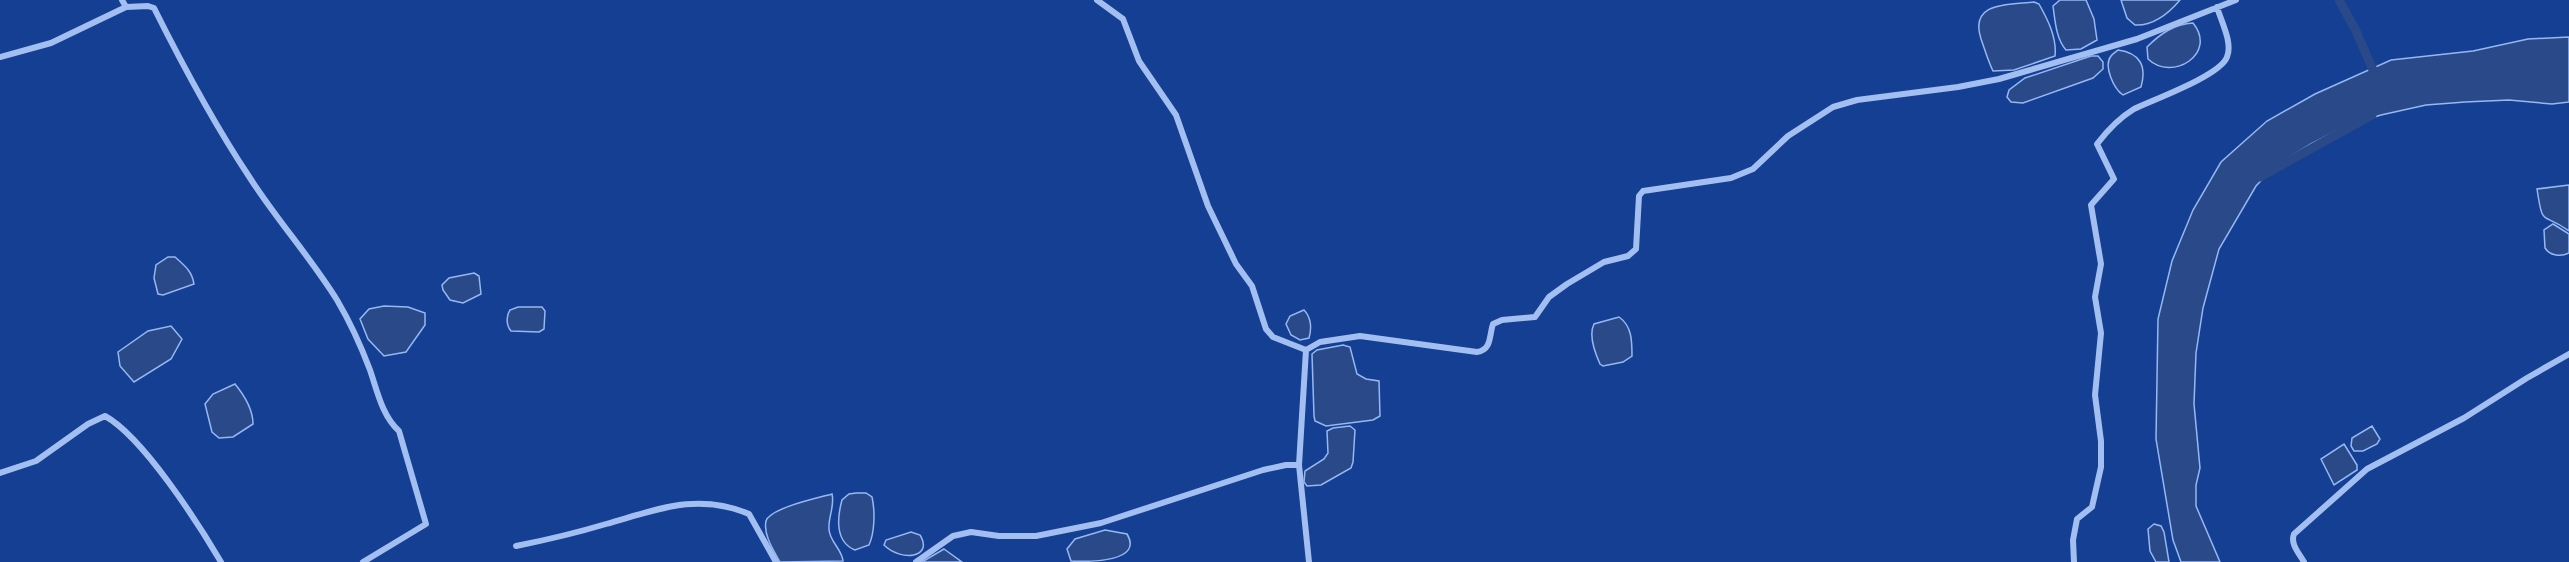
<svg xmlns="http://www.w3.org/2000/svg" width="2569" height="562" font-family="'PT Sans Narrow',sans-serif">
	<rect width="100%" height="100%" fill="#153f92"/>
	<path fill="#2a4988" stroke="#95b8f4" stroke-width="1.5" d="M2060,0H2086L2094,19L2097,40L2081,49L2066,50C2056,39 2055,20 2053,6Z
		M2121,0H2180C2169,13 2153,26 2135,25L2127,18Z
		M2034,2L2039,4C2048,20 2057,38 2055,56L2014,70L1993,71C1988,61 1985,50 1981,39C1969,2 2007,5 2034,2Z
		M2193,23C2218,54 2172,82 2148,59L2147,47C2160,34 2174,24 2193,23Z
		M2569,37V102L2552,104L2509,100L2465,102L2426,105L2381,115L2350,124L2311,144L2276,165L2256,186L2219,249L2203,308L2196,353L2194,404L2200,468L2196,485V506L2220,562H2181L2173,540L2156,439L2158,319L2172,261L2193,210L2221,162L2267,121L2315,94L2391,60L2473,51L2528,39Z
		M2118,50C2140,53 2147,66 2141,87L2123,95C2114,89 2103,66 2111,56C2113,53 2116,52 2118,50Z
		M2091,56H2098L2103,62V69L2093,78L2023,103L2011,102L2007,97L2009,90L2025,78Z
		M2569,185V231C2542,211 2543,229 2537,189Z
		M2553,224L2569,234V253C2561,257 2550,256 2545,248L2544,230Z
		M168,257H175C185,266 192,271 194,284L163,295L158,294L154,278L156,265Z
		M474,273L479,276L481,294L463,303L450,300L443,290L442,285L449,278Z
		M384,306L408,307L425,313V325L406,352L384,356L368,339L360,319L369,309Z
		M518,307H542L545,311L544,329L539,332L511,331C506,325 506,316 510,310Z
		M1304,310C1311,317 1312,328 1309,338L1300,340L1291,335L1286,324L1290,316Z
		M1619,317C1632,326 1632,341 1632,356L1623,362L1603,366L1600,364C1595,353 1588,336 1594,324Z
		M171,326L182,339L171,359L134,382L120,366L118,352L148,331Z
		M1343,345L1350,347L1357,374L1366,379L1379,381L1380,416L1373,420L1326,426L1315,421L1314,416L1312,354L1317,350Z
		M235,384C244,395 253,409 253,424L233,437L219,438L212,432L205,404L213,394Z
		M1350,426L1355,430L1353,462L1351,468L1321,485L1307,486L1304,482L1305,471L1324,459L1328,453L1327,431L1333,428Z
		M2372,426L2380,439L2377,444L2363,451H2354L2351,446L2352,438Z
		M2344,444L2357,465V470L2334,485L2321,459Z
		M856,493H866L872,497C875,510 875,532 869,545L855,550C835,542 837,518 842,500L849,494Z
		M832,494C835,506 828,517 829,529C829,541 842,549 843,561L780,562C774,551 763,535 766,521C770,508 818,498 832,494Z
		M2154,524L2161,526L2164,532L2169,562H2156L2150,551L2148,529Z
		M1105,530L1127,534C1144,562 1090,562 1071,561L1067,549L1075,539Z
		M911,532L920,535C934,558 901,562 884,545L886,540Z
		M944,549L962,562H922Z"/>
	<g fill="none" stroke-linecap="round" stroke-linejoin="round">
		<path stroke="#2a4988" stroke-width="9" d="M2339,0L2355,29L2377,79
			M2260,177L2372,115"/>
		<path stroke="#a3bff1" stroke-width="6" d="M122,0L126,7L148,6L154,8C183,66 214,124 250,178C277,220 311,258 337,300C350,322 361,346 370,370C377,390 382,416 399,431L426,524L363,562
			M1097,0L1123,19L1139,61L1176,115L1208,206L1236,264L1252,286L1266,329L1273,337L1306,350L1299,465L1309,562
			M0,57L51,43L126,7
			M1306,350L1320,342L1360,336L1477,352C1492,350 1489,335 1493,324L1502,320L1535,317L1549,297L1567,284L1604,262L1628,256L1636,249L1639,196L1643,191L1731,178L1753,169L1788,136L1833,107L1857,100L1958,87L1999,79L2137,39L2236,0
			M0,473L36,461L88,424L105,416C143,437 198,523 221,562
			M516,546C546,540 576,533 606,524C656,510 697,492 749,514L776,562
			M916,562L953,536L971,532L999,536H1036L1101,523L1263,470L1286,465H1299
			M2074,562L2073,540L2077,519L2092,507L2101,467V441L2095,395L2101,333L2095,297L2101,264L2091,205L2114,179L2097,144C2107,131 2119,118 2134,109C2152,100 2220,76 2227,57C2233,43 2221,21 2217,7
			M2304,562C2299,553 2290,544 2294,534L2367,469L2464,418L2527,378L2569,354"/>
	</g>
</svg>
